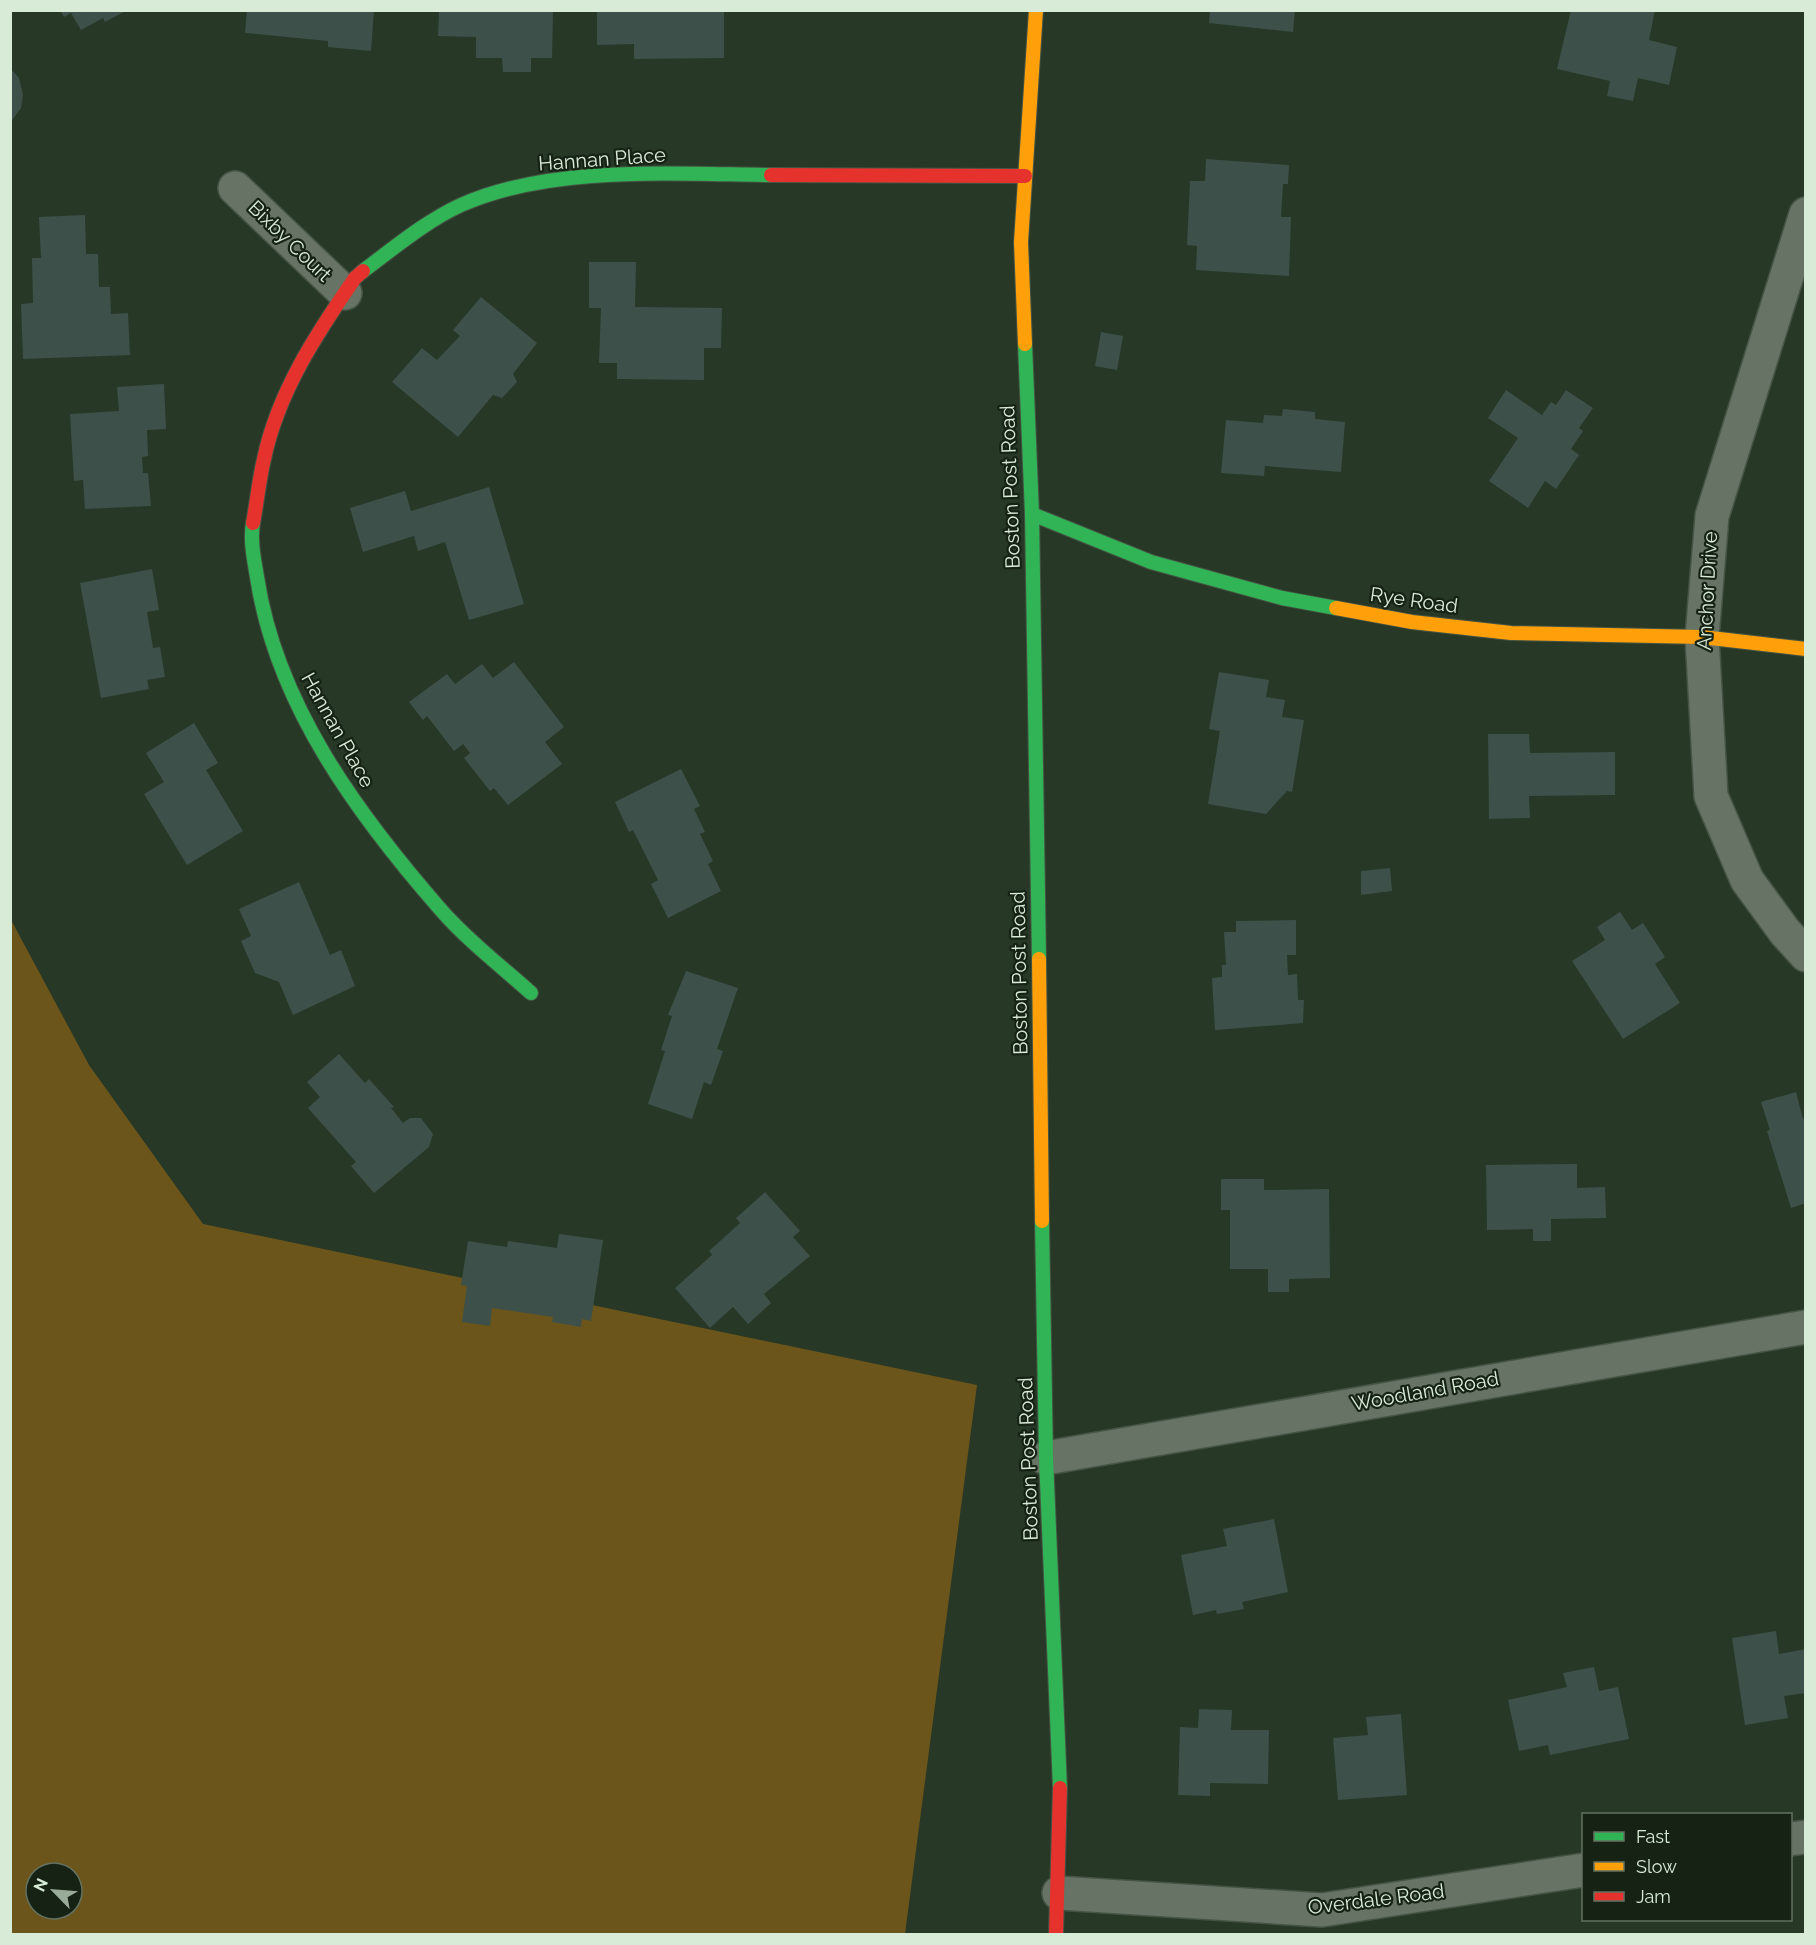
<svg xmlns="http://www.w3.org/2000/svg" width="1816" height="1945" font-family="Raleway,sans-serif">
	<rect width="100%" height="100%" fill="#273827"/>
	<path fill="#6c551a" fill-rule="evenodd" d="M10,918L89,1065L203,1224L977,1385L905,1934H11ZM36,1873H72V1909H36Z"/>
	<path fill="#3d514a" d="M60,10H127L105,22L103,18L81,30L71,13L64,17Z
		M247,10H374L371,51L328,47V41L245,33Z
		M439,10H553L552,58H531V72H503L502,58H476V37L438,36Z
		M597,10H724V58L634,59V44L597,45Z
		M1210,10H1295L1293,32L1209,23Z
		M1571,10H1655L1649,40L1677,47L1669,85L1638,78L1633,101L1607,96L1610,81L1557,69Z
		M10,68L19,78L23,95L21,108L10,123Z
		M1206,159L1289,165L1288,184H1283L1281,217H1291L1289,276L1196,270L1197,246L1187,245L1190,181H1205Z
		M85,215L86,254H98L99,287H110L111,314L128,313L130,355L23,359L21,304L33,303L32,258H41L39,217Z
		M589,262H636L635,307L722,308L721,348H704V380L617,379V363H599L601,308H589Z
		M481,297L537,343L513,374L517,382L502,398L493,395L458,437L392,382L422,348L437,360L460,336L453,330Z
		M1101,332L1123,336L1117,370L1095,366Z
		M164,384L166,429L147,430L148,456L142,457L143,473H148L151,506L85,509L83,480L74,481L70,414L119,411L117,387Z
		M1506,390L1542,415L1551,402L1556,405L1566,390L1593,408L1579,428L1583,431L1571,449L1579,455L1556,489L1545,481L1528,508L1489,481L1518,438L1488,418Z
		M1283,409L1315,412V419L1345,422L1341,472L1265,466L1264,476L1221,473L1226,420L1263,423L1264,415L1282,416Z
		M489,487L524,604L469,620L445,542L418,551L414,536L363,552L350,508L405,491L411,511Z
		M152,569L159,610L147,612L153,648L160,647L165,677L147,680L149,689L101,698L80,583Z
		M514,662L564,727L545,742L562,764L508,805L494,788L490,791L464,758L470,753L463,744L454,751L427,716L423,720L409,702L447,674L455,684L482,664L493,678Z
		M1219,672L1269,680L1266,697L1285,700L1282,717L1304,720L1292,792L1287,791L1266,814L1208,804L1220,731L1209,729Z
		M194,723L218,763L206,770L243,831L187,865L144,794L164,782L146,753Z
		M1488,734H1529L1530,753L1615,752V795L1529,796L1530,818L1489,819Z
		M681,769L700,806L694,809L705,832L700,834L713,861L708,864L721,891L668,918L651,884L658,880L633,830L629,832L615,802Z
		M1390,868L1392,891L1361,895V871Z
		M299,882L330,955L341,950L355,986L293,1015L279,982L255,973L241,941L251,936L239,909Z
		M1620,912L1632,930L1643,923L1665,957L1655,964L1680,1003L1623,1039L1572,961L1605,940L1597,927Z
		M1296,920V955H1287L1288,975L1297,974L1298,1000H1304L1303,1023L1215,1030L1212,978L1222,977V965H1226L1224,932H1236V921Z
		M686,971L738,988L717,1049L723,1051L711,1085L704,1082L692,1119L648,1104L665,1051L661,1050L672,1016L668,1015Z
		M339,1054L365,1083L369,1079L394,1107L391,1108L403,1123L410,1118H421L433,1134L429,1147L374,1193L351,1166L356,1162L308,1108L320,1097L307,1082Z
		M1796,1092L1803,1119H1806V1203L1791,1208L1767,1131L1770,1130L1761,1102Z
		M1577,1164V1188L1605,1187L1606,1218L1551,1219V1241H1533V1229L1487,1230L1486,1165Z
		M1221,1179H1264V1190L1329,1189L1330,1278L1289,1279V1292H1268V1269H1230V1210H1221Z
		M765,1192L800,1231L793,1237L810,1256L764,1294L771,1303L748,1324L733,1307L710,1328L675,1288L712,1255L709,1251L740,1223L736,1218Z
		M559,1234L603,1240L591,1321L582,1319L581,1327L552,1322L553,1317L492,1308L490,1326L462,1322L467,1286L461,1285L468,1241L507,1247L508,1241L557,1248Z
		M1274,1519L1288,1592L1242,1602L1244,1609L1217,1614L1216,1610L1193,1615L1181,1555L1227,1546L1223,1529Z
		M1776,1631L1779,1654L1806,1649V1693L1784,1696L1788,1718L1745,1725L1732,1638Z
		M1594,1667L1599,1691L1618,1687L1629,1739L1550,1755L1548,1745L1519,1751L1508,1700L1567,1687L1563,1673Z
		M1199,1709L1232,1710L1231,1730H1269L1268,1784L1210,1783V1796L1178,1795L1180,1727L1198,1728Z
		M1401,1714L1407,1795L1338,1800L1333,1738L1368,1735L1366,1717Z"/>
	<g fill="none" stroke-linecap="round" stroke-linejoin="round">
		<defs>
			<path id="street" d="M235,188L345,293
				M1806,214L1712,516L1702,637L1711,796L1747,880L1785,932L1806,955
				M1046,1458L1806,1327
				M1790,1839L1806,1837
				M1059,1893L1322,1910L1584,1870"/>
			<path id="fast" d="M363,271C394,248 426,221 461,205C550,165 675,174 771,175
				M1025,344L1032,514L1039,959
				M1032,514L1151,562L1282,598L1336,608
				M253,523C250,541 254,559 257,577C276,704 358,815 441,910C467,940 501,966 531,993
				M1042,1221L1046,1458L1060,1788"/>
			<path id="slow" d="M1025,344L1021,242L1036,10
				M1336,608L1412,622L1511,633L1702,637L1806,649
				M1039,959L1042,1221"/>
			<path id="jam" d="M771,175L1025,176
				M253,523C257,502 259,480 264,459C278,392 317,333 355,278L363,271
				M1056,1934L1060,1788"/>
		</defs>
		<use href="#street" stroke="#455444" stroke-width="36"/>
		<use href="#fast" stroke="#455444" stroke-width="16"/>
		<use href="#slow" stroke="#455444" stroke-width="16"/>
		<use href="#jam" stroke="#455444" stroke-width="16"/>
		<use href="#street" stroke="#667365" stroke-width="33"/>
		<use href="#fast" stroke="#30b455" stroke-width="14"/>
		<use href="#slow" stroke="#ff9f0a" stroke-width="14"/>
		<use href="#jam" stroke="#e5322d" stroke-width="14"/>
	</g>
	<g text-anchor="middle" stroke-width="4.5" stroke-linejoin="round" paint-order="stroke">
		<g font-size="20" fill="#d8ebd7" stroke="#152214">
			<text transform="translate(602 159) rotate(-4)" y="7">Hannan Place</text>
			<text transform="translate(290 241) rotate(44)" y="7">Bixby Court</text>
			<text transform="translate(1010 487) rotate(-92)" y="7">Boston Post Road</text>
			<text transform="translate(1707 591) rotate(-87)" y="7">Anchor Drive</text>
			<text transform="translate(1414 600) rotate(8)" y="7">Rye Road</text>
			<text transform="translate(338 730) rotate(61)" y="7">Hannan Place</text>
			<text transform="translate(1019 973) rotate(-91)" y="7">Boston Post Road</text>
			<text transform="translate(1425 1391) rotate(-10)" y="7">Woodland Road</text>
			<text transform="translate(1028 1459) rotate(-92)" y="7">Boston Post Road</text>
			<text transform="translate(1376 1899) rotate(-7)" y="7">Overdale Road</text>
		</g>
	</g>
	<rect width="1816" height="1945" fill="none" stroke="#d8ebd7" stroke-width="24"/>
	<rect x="1582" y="1813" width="210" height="108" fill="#152214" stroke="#637262" stroke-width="1.5"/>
	<rect x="1594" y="1832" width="30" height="9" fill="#30b455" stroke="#637262" stroke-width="1.5"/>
	<text x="1636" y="1843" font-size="18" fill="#d8ebd7">Fast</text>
	<rect x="1594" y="1862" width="30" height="9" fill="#ff9f0a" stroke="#637262" stroke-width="1.5"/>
	<text x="1636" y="1873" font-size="18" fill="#d8ebd7">Slow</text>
	<rect x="1594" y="1892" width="30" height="9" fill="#e5322d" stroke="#637262" stroke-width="1.5"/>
	<text x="1636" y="1903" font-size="18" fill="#d8ebd7">Jam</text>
	<g transform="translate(54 1891) rotate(295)"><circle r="28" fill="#152214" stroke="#637262" stroke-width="1.5"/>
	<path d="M0-4.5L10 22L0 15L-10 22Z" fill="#9aac99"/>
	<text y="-9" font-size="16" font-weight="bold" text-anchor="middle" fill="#d8ebd7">N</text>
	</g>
</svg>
